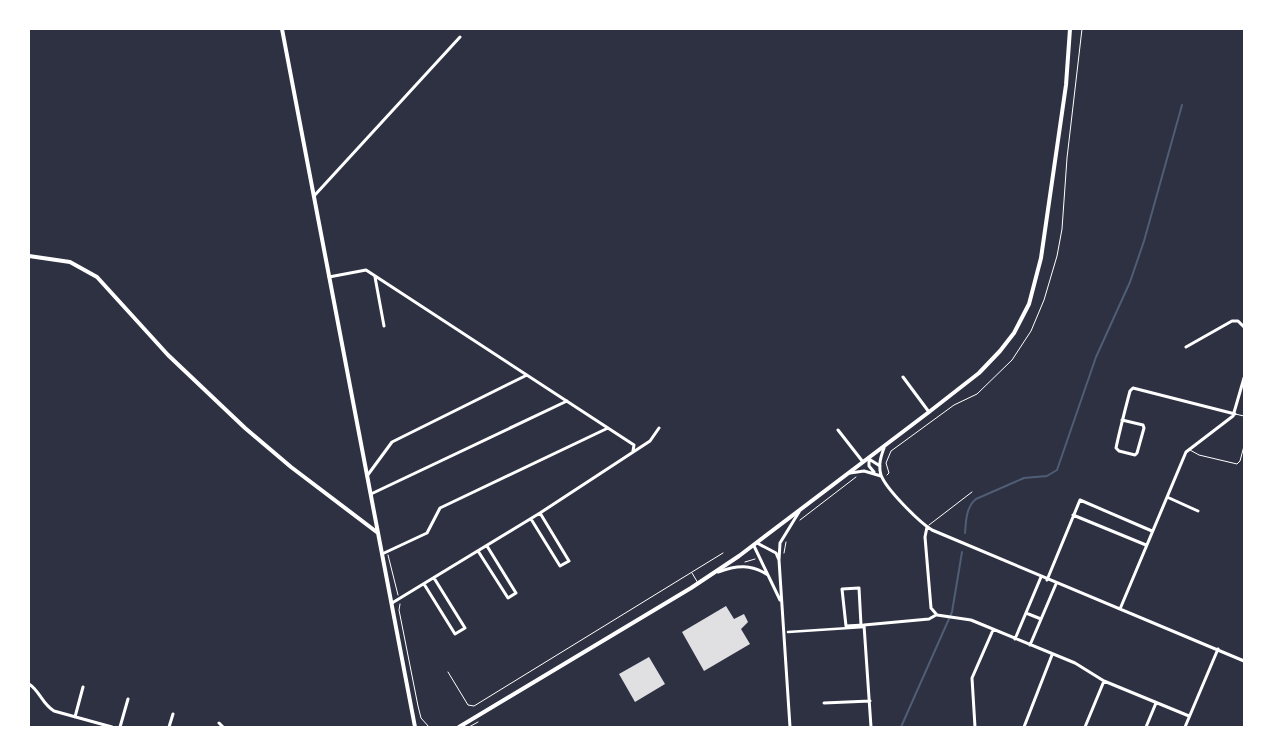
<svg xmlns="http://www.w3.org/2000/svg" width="1273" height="756" font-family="Barlow,sans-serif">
	<rect width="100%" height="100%" fill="#2d3142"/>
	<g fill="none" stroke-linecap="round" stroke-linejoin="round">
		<path stroke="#4f5d75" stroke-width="2" d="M965,533C966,521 966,507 976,499L1024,478L1047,476L1057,470L1096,357L1130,282L1144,241L1182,105
			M901,727L952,612L962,552"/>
	</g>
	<path fill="#e0e0e3" d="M726,606L734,619L744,614L748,622L741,629L750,644L704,671L682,632Z
		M649,657L665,684L635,702L619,674Z"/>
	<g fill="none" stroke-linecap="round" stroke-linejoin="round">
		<path stroke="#fff" stroke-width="1" d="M887,475L889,473L886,463L891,451L954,405L977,394L1012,360L1031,331L1044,300L1057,256L1062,229L1067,158L1082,29
			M800,520L856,477
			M784,553L786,542
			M388,555L398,595
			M745,562L755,559
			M400,604L399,610L418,706L421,718L429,727
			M469,727L478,722"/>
		<path stroke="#fff" stroke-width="1" d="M1235,414L1244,416
			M1190,450L1199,455L1237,464L1240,461L1244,446
			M929,525L972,492
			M692,573L698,583
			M448,672L468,705L474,706L723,553"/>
		<path stroke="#fff" stroke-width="2.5" d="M788,632L864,627"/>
		<path stroke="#fff" stroke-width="3" d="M314,196L460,37
			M329,277L366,270L634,445L633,451
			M375,277L384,326
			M1186,347L1232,321H1238L1244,327
			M903,377L929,412
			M1122,420L1143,425L1144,428L1137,453L1135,455L1119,451L1116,448C1120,429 1125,410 1130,391L1133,388L1235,414
			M838,430L863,462
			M884,448C881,456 878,465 881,475C886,489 919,522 932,530L1244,661
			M874,472L869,466V459L880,466
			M850,473L864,471L881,476
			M367,476L392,442L527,375
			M371,494L567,401
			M1167,497L1198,511
			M1073,515L1146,545
			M531,519L560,566L569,561L540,513
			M927,527L925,537L931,608L937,615
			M757,543L776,553L779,560
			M754,546L780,600
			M478,551L508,598L516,593L487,546
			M382,554L427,533L440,508L608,428
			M718,572C737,565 751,564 768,575
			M1047,580L1080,500L1152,531
			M424,584L455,634L465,628L434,578
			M392,603L540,513L650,441L659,428
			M1120,609L1186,452L1233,416L1244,378
			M1026,613L1041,619
			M937,615L971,620L1075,663L1104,681L1189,716
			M861,625L859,588L842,589L846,626L864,625
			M1015,639L1041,577
			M1030,645L1056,584
			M29,684C40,691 42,704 54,711L112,727
			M824,703L870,701
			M75,717L83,687
			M219,723L223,727
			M120,727L128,699
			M169,727L173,714
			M790,727L779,560L780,543L799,512
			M871,727L864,625L929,619L936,615
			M975,727L972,678L993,630
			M1024,727L1052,655
			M1085,727L1104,681
			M1146,727L1156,703
			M1185,727L1218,649"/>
		<path stroke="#fff" stroke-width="4" d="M282,29L415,727
			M29,256L70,262L97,277L168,355L245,428L291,467L378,533
			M459,727L691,588L739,556L929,412L979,373L1000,351L1014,333L1029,304L1041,258L1066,85L1070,29"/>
	</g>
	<rect width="1273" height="756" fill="none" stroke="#ffffff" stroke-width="60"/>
</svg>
